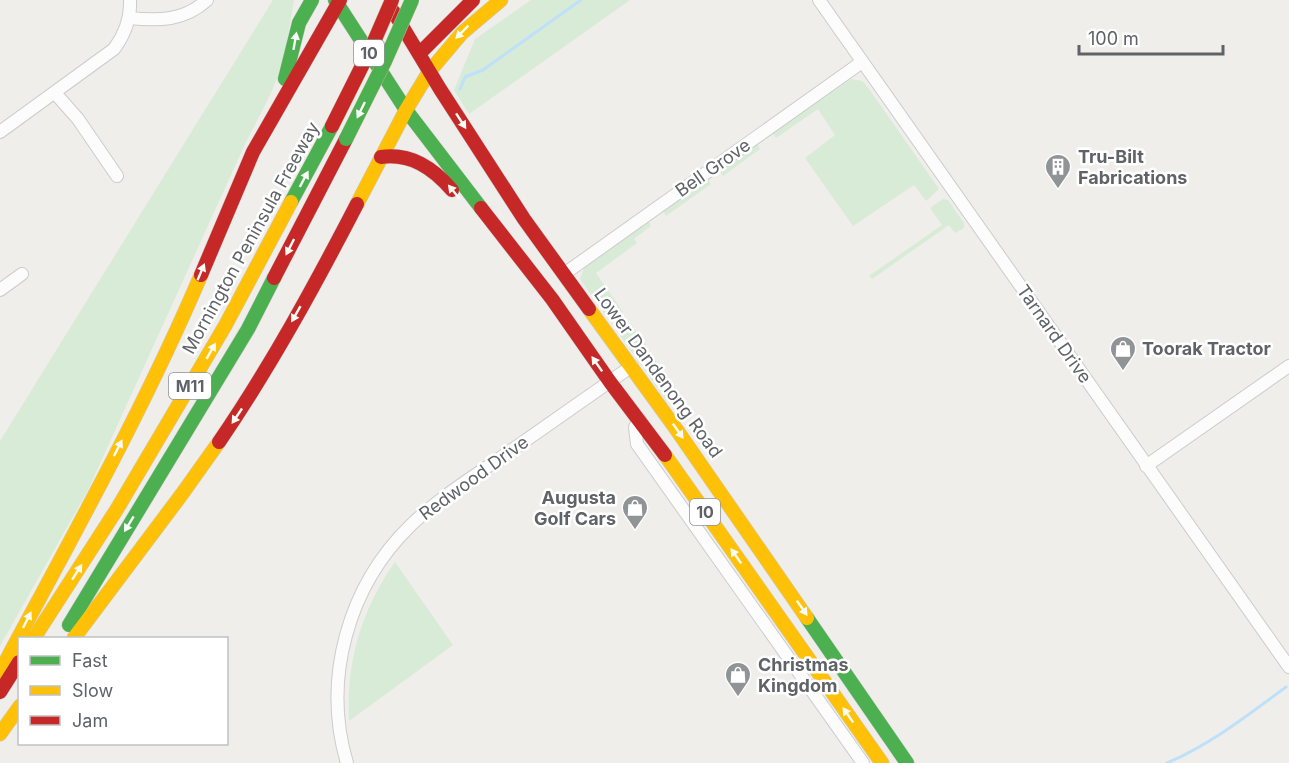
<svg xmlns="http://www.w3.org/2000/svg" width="1289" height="763" font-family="Inter,sans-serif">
	<rect width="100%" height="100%" fill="#efeeea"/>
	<path fill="#d8ebd6" d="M273,0H294L283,65L269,97L245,144L88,490L0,646V441Z
		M531,0H630L469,114L454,90L475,39Z
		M851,79L862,81L867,86L939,189L926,201L914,185L853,226L805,158L835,135L818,109L776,138L772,133Z
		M757,144L760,149L723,176L720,171Z
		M708,179L711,184L666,216L663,211Z
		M943,199L948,200L964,223V228L955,233L949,225L872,279L869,276L942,225L930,208Z
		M648,221L651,226L634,239L637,243L596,273L623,312L622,316L611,323L580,279L585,266Z
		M627,323L631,324L680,395L667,402L617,331Z
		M395,562L453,645L349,721C346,663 361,610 395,562Z"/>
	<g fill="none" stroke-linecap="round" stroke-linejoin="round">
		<path stroke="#bfe0f9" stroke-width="3" d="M460,89L465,77L483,70L581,0
			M1167,763C1211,744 1248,715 1286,687"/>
		<defs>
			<path id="street" d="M819,0L1289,667
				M129,18C159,21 184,21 207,0
				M55,93L78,119L117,176
				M0,132L114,49C125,34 131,19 130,0
				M564,274L862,62
				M0,290L22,274
				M640,420L635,427L637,444L863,763
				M1146,466L1289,366
				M347,763C322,679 348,586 411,525C440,497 476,475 509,452C550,423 591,395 632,366"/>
			<path id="fast" d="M335,0L406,110L481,208
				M285,79L299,23L312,0
				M291,202L332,126
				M807,618L907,763
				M69,625L248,329L274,278"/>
			<path id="slow" d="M429,72L462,33L501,0
				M357,204L406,110L429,72
				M589,309L674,426L807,618
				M665,455L882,763
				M34,638L117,509L225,326L291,202
				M74,638L182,494L219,442
				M0,672C70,541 143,411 201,275
				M0,734L20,706"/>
			<path id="jam" d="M393,11L440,89L524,219L589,309
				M419,54L473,0
				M381,157C411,153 433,168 452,190
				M481,208L552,299L610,382L665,455
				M201,275L253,152L340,0
				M274,278L346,139
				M219,442C271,366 315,285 357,204
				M0,692L19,662"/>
		</defs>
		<use href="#street" stroke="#cbcccc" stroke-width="14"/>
		<use href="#fast" stroke="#cacacb" stroke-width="15"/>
		<use href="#slow" stroke="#cacacb" stroke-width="15"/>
		<use href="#jam" stroke="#cacacb" stroke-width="15"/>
		<use href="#street" stroke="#fdfcfc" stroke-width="12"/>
		<use href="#fast" stroke="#4caf50" stroke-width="14"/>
		<use href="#slow" stroke="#ffc107" stroke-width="14"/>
		<use href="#jam" stroke="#c62828" stroke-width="14"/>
		<defs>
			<path id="fast-bridge" d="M346,139L385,61L412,0"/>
			<path id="jam-bridge" d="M332,126L372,46L392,0"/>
		</defs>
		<use href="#fast-bridge" stroke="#c8b996" stroke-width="15" stroke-linecap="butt"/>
		<use href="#jam-bridge" stroke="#c8b996" stroke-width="15" stroke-linecap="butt"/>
		<use href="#fast-bridge" stroke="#4caf50" stroke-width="14"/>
		<use href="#jam-bridge" stroke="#c62828" stroke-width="14"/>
	</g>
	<defs><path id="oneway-solid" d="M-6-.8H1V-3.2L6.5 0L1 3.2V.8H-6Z" transform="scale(1.5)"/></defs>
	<g fill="#f6fbf6">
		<use href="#oneway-solid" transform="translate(462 32) rotate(135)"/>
		<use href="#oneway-solid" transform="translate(295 41) rotate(-80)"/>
		<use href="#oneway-solid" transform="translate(361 110) rotate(116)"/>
		<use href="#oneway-solid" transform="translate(461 121) rotate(57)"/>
		<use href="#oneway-solid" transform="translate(304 179) rotate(-62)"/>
		<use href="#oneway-solid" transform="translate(454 192) rotate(-129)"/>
		<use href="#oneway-solid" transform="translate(290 247) rotate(117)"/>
		<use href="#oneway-solid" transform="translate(201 272) rotate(-67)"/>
		<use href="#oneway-solid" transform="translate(296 314) rotate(120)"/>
		<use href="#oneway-solid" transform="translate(211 351) rotate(-60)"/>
		<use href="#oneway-solid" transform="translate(597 364) rotate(-125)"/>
		<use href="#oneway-solid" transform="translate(237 416) rotate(124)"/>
		<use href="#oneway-solid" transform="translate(678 431) rotate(55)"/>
		<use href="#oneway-solid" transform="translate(118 448) rotate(-63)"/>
		<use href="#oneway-solid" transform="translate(129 524) rotate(121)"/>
		<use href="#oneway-solid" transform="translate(736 556) rotate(-125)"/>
		<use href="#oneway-solid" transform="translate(77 572) rotate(-57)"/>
		<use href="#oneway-solid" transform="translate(802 608) rotate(55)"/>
		<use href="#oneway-solid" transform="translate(27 620) rotate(-63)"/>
		<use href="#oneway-solid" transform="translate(848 715) rotate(-125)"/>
	</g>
	<defs>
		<symbol id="building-pin" viewBox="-11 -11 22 30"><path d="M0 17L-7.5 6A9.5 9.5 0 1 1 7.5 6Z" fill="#919496" stroke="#fff"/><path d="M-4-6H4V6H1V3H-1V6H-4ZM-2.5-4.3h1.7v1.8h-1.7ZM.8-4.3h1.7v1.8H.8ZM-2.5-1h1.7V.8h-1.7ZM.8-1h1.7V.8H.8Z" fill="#fff"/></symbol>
		<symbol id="shop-pin" viewBox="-11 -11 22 30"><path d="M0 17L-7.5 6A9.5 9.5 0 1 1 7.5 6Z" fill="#919496" stroke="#fff"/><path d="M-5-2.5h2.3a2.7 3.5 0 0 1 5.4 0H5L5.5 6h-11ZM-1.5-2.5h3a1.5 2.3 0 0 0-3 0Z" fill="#fff"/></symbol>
	</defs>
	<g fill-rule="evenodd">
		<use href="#building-pin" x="1043" y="152" width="30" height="40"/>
		<use href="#shop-pin" x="1108" y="334" width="30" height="40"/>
		<use href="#shop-pin" x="620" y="493" width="30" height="40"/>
		<use href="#shop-pin" x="723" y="660" width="30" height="40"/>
	</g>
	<g text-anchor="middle" stroke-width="5" stroke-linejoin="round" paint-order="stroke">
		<g fill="#fff" stroke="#8f9295" stroke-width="1.5">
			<rect x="354" y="40" width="30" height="26" rx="4.5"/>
			<rect x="169" y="373" width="42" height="26" rx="4.5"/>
			<rect x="690" y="499" width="30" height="26" rx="4.5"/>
		</g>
		<g font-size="16" font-weight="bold" fill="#5f6368">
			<text x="369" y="59">10</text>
			<text x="190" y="392">M11</text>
			<text x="705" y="518">10</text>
		</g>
		<g font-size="18" font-weight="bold" fill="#5f6368" stroke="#fff" text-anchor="start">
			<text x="1078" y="163">Tru-Bilt<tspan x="1078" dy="21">Fabrications</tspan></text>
			<text x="1142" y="355">Toorak Tractor</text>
			<text x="616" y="504" text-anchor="end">Augusta<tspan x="616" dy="21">Golf Cars</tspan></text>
			<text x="758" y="671">Christmas<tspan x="758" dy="21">Kingdom</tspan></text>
		</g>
		<g font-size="18" fill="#5f6368" stroke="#fff">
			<text transform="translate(713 168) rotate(-35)" y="6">Bell Grove</text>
			<text transform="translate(251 238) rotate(-61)" y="6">Mornington Peninsula Freeway</text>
			<text transform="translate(1054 334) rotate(55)" y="6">Tarnard Drive</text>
			<text transform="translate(658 373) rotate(54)" y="6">Lower Dandenong Road</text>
			<text transform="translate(474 478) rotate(-36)" y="6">Redwood Drive</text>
		</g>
	</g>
	<rect x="18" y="637" width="210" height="108" fill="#ffffff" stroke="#bfc1c3" stroke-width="1.5"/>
	<rect x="30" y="656" width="30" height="9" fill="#4caf50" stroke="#bfc1c3" stroke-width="1.5"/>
	<text x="72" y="667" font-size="18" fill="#5f6368">Fast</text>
	<rect x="30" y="686" width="30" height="9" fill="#ffc107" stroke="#bfc1c3" stroke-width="1.5"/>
	<text x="72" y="697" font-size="18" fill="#5f6368">Slow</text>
	<rect x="30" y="716" width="30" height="9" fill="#c62828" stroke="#bfc1c3" stroke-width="1.5"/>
	<text x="72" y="727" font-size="18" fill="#5f6368">Jam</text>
	<path d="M1079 45v9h144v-9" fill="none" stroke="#5f6368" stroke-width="3"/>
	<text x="1088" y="45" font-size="18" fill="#5f6368" stroke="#ffffff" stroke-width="4.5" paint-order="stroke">100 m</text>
</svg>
